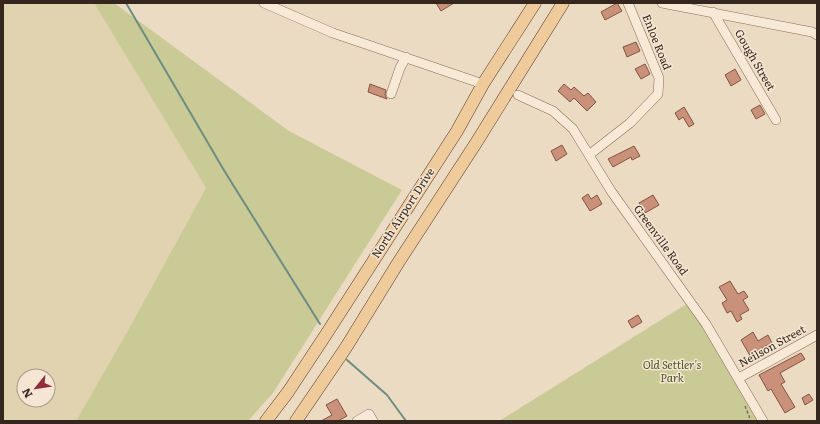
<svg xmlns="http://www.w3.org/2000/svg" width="820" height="424" font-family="Literata,serif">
	<rect width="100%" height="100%" fill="#ecdbc3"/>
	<path fill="#e2d3b0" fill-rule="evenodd" d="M3,3H94L206,188L131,325L76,421H3ZM24,376H48V400H24Z"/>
	<path fill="#caca97" d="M94,3H114L289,131L402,190L273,393L248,421H76L131,325L206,188Z
		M688,303L711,338L758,421H499Z"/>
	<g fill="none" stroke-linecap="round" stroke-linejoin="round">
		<path stroke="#6c8d81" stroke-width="2" d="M126,3L225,172L320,324
			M347,360L387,395L406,421"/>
	</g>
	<path fill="#ca917a" stroke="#845341" d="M436,3H454L441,11Z
		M617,3L622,11L605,20L601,12Z
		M636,42L640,51L627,57L623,47Z
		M645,64L650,74L641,79L635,69Z
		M735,69L741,80L731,86L725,75Z
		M370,84L386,90L385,95L387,99L368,92Z
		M564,84L571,90L574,87L584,96L588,93L596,102L587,111L574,98L570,102L558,91Z
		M760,105L765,114L756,119L751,110Z
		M684,107L694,124L689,127L683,117L679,120L675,113Z
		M562,145L567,154L556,161L551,151Z
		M634,146L640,156L632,160L631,157L613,167L608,159Z
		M588,194L591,199L597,195L602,204L590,211L582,198Z
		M653,195L659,205L645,213L639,203Z
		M730,281L738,294L744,291L748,297L743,300L749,310L740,315L742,319L737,322L731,311L727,313L722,303L727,300L719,287Z
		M638,315L642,322L632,328L628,321Z
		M753,332L758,341L768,335L772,343L762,348L764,352L752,359L741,340Z
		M801,353L805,359L780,373L785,382L781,384L795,407L785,413L771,389L768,391L759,375Z
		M809,394L813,400L805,405L802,398Z
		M337,399L347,416L338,421H321L332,415L326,405Z"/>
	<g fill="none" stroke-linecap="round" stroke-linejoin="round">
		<defs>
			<path id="minor" d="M264,3L333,33L483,84
				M662,3L812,32L817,35
				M713,12L776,120
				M391,94L400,68L406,57
				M518,95L553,111L573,129L611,191L706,324L763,421
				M589,155L630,123L658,94L659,78L628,3
				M739,378L817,335
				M357,421L369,414L373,421"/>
			<path id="major" d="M266,421L288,392L325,336L457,131L483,84L535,3
				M296,421L345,349L398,263L476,143L563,3"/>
		</defs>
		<use href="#minor" stroke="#866c5a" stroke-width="10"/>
		<use href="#major" stroke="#543b2e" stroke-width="13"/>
		<path stroke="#866c5a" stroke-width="1.5" stroke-dasharray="3 2" stroke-linecap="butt" d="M745,406L751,421"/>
		<use href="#minor" stroke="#f8e9d6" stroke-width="9"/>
		<use href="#major" stroke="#efca9b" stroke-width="12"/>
	</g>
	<g text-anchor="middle" stroke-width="3" stroke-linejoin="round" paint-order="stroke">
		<g font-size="11" fill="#36271e" stroke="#f4e6d2">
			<text transform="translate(657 42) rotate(68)" y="4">Enloe Road</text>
			<text transform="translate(755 60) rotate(60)" y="4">Gough Street</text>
			<text transform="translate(403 213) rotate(-57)" y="4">North Airport Drive</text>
			<text transform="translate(661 240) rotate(54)" y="4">Greenville Road</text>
			<text transform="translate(772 346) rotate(-29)" y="4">Neilson Street</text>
		</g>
		<g font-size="11" font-style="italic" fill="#4d5225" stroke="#f4e6d2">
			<text x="672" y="369">Old Settler's<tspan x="672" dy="13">Park</tspan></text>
		</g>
	</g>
	<rect width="820" height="424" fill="none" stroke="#36271e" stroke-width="8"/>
	<g transform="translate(36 388) rotate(240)"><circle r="19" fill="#f4e6d2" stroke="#a89a8a"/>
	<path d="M0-3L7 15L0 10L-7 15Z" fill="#932c3a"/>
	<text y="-6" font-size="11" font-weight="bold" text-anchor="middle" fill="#36271e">N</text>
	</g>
</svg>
